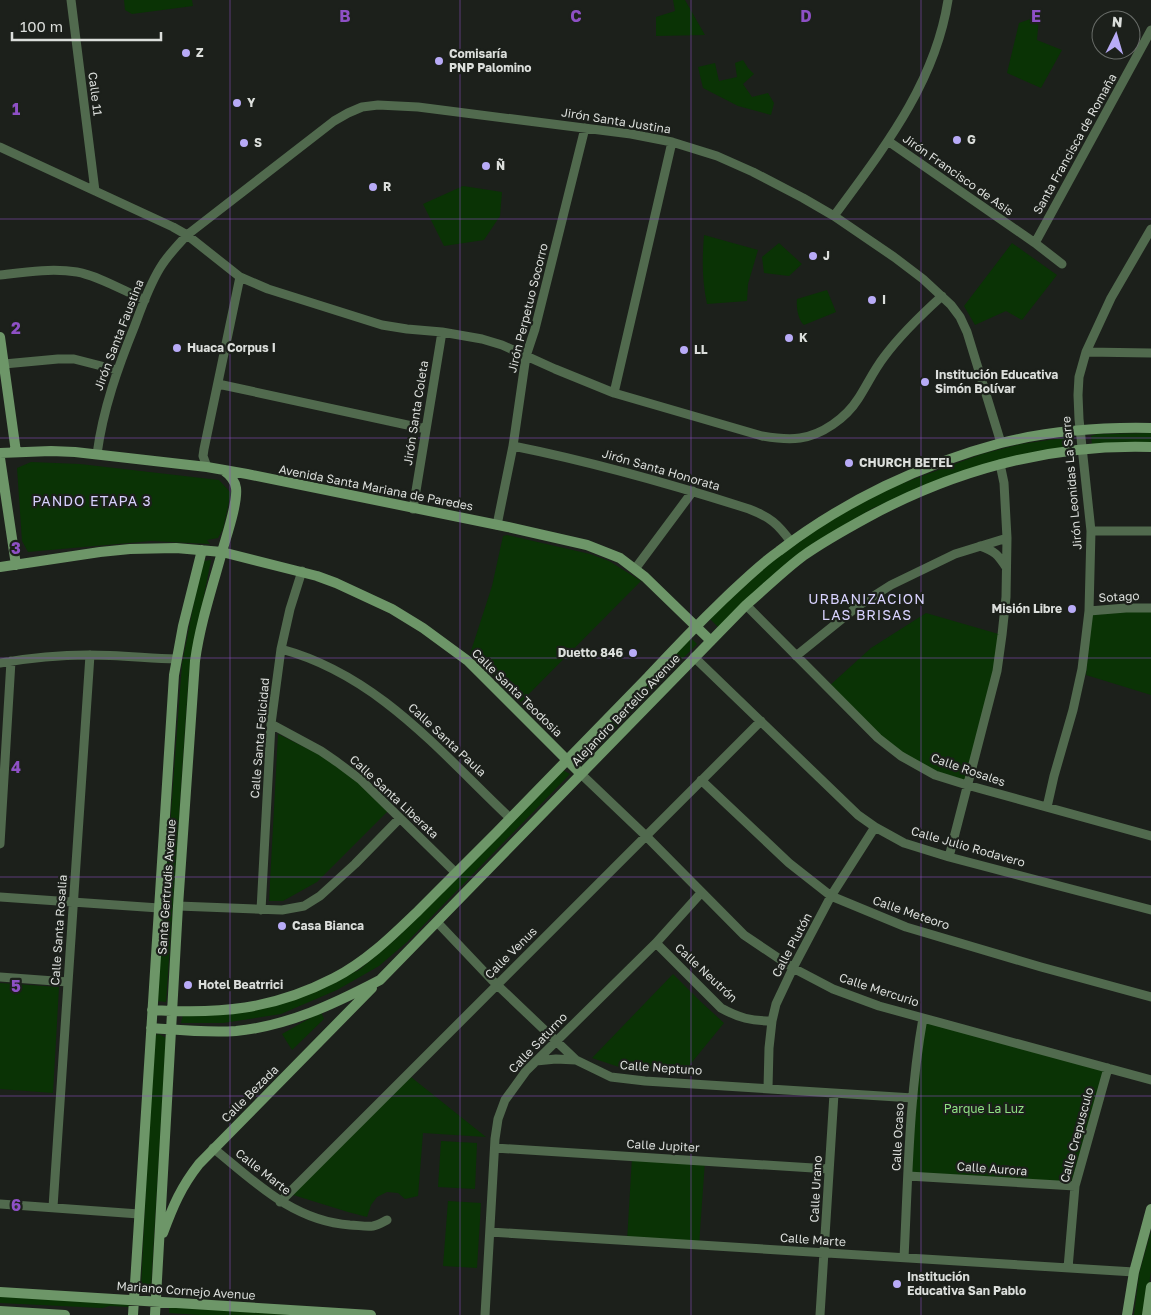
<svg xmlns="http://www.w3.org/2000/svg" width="1151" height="1315" font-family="'Golos Text',sans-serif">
	<rect width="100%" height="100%" fill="#1c201b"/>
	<path fill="#0a3305" d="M124,0H192L193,6L132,14L125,10Z
		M673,0H685L705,35L656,36V17L675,11Z
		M1039,16L1037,40L1062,50L1041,88L1007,73L1019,23Z
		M743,60L748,68L754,74L743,84L752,97L768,93L774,103L771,115L738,106L703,88L698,67L715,63L719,81L737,77L735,63Z
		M463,186L502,192L500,216L484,240L444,246L423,204Z
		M704,235L758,250L748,284L747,301L707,304C702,280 702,260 704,235Z
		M779,243L802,264L789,276L764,273L762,257Z
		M1012,243L1057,275L1022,320L1006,311L975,325L964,306Z
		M827,290L836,312L804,325C798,320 796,306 797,299Z
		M1151,433V445L1092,444L1091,436L1097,434Z
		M1070,437V446L943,480L873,508L824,538L718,627L709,618L775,559L825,524L879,492L982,454L1021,444Z
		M31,462L80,464L219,480L231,493L223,529L218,538L207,540L210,544L151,541L28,552L22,541L17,468Z
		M507,535L590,554L609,561L641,581L521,702L470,654L492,586L503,536Z
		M211,560L189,672L166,1002L157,1001L182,664L202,561Z
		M1126,612H1151V695L1086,675L1092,615Z
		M926,613L1002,635L967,785L901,756L828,687L871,648Z
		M691,638L697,644L594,750L586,743Z
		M278,734L320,755L361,782L389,810L317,882L283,901H269Z
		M561,769L570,774L407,942L379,966L337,990L281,1014L223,1023H181L183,1015L310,992L359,970L397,938Z
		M673,974L700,1001L724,1023L684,1072L644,1070L622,1068L592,1058Z
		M0,983L59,987L53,1093L0,1089Z
		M321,1012L324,1019L292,1050L282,1034Z
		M923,1018L1108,1068L1075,1186L908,1176Z
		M159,1034L166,1038L151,1288L149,1290H143L141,1288L153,1036Z
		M411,1077L486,1137L423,1133L418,1196L405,1199L398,1193L387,1192L377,1197L371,1205L367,1217L348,1212L290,1194Z
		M441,1141L477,1143L475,1189L438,1187Z
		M632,1157L705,1161L699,1245L627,1241Z
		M448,1201L481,1203L477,1268L443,1266Z
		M1151,1231V1270L1145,1315H1134L1139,1274Z
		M0,1294L129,1302V1307L110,1306L102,1308L0,1303Z
		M169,1306L363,1315H199L169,1313Z"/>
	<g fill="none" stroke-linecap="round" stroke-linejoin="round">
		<path stroke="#516a4e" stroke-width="9" d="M71,0L95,191
			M888,141L1035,243L1062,264
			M0,147L173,227L187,235L240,277L268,289L382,325L407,329L442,332L482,339L502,345L555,369L614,393L762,436C774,438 787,440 800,438C822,435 846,418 858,399C867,385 874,370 884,357C901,334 921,315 942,296
			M834,216C883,149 935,84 948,0
			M1035,243L1151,30
			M0,275C25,272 52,268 77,272C99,276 124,291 145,300
			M1086,352L1151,353
			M4,364L58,359H74L117,370
			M218,384L426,429
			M614,393L672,142
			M513,446C593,462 671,484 749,509C770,517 778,524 791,542
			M97,454C103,409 118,367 135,325C142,306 149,286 160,268C167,256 177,246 187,235L334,121L348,113L362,107L378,105L418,107L631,134L672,142L717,156L753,172L803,198L834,216L894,257L923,279L951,305L960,317L967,332L1001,443
			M207,467L203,456L204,449L240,277
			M413,509L442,332
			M497,525L513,446L526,356L535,329L585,128
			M1091,531H1151
			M980,546C995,551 998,555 1006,567
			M635,569L693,491
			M746,605L878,738L901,756L935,775L967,785L1151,836
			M1089,611L1126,608H1151
			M281,649C378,675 440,752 510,818
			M796,656L858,606L891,585L955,554L1007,538
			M694,657L858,815L875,827L904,843L949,857L1151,910
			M0,663C29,658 58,655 88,655C117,655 147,658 176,659
			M271,724L321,751L337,762L361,780L456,873
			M581,774L646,836L744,935L793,968L833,989L879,1006L1151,1080
			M701,780L789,863L831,896L906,927L1041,967L1151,997
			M1047,807L1054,776L1073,710L1082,669L1089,611L1091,531L1079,419L1078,395L1079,377L1086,352L1111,298L1151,229
			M0,844L11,661
			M949,857L997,671L1002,635L1006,597L1007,538L1004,483L1000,464
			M0,897L159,908
			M178,906L282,910L304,906L320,896L355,864L400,818
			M261,910L271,724L281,649L290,609L302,571
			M437,922L492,980L576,1060L611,1077L645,1081L913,1098
			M656,943L721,1008C739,1018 751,1021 772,1021
			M0,977L68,982
			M536,1061L556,1059L576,1060
			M768,1088L769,1048L772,1021L776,1004L793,968L831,896L875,827
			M213,1148C255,1182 293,1221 350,1225C357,1225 366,1227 373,1226C378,1225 383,1222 387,1220
			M495,1148L829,1169
			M908,1176L1075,1186
			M280,1202L761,721
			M0,1204L139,1214
			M53,1207L90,655
			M490,1232L1134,1272
			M904,1258C908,1178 909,1096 923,1018
			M1068,1268L1075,1186L1108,1068
			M485,1315L495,1139L498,1119L505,1100L526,1071L656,943L701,893
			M820,1315L834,1094"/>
		<path stroke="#6d9668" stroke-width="10" d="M0,337L16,452
			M0,453L51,451L75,452L207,467L247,474L508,527L587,545L620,558L645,577L711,641
			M0,458L16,565
			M0,567L100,552L130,549L176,548L222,552L317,576L336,583L392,609L423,628L468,661L581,774
			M152,1010C220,1014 272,1010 334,978C367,961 393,935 419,910C445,884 470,859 496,833C547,781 598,729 648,677C673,650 698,624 724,599C742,582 759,565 779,551C844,501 922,464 1001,443C1049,431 1101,427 1151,428
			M151,1028C179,1030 207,1033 236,1031C288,1026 334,1004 380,980L746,605C765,589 783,571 803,556C824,541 846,529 868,517C957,469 1050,444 1151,447
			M163,1233C173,1206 181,1187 199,1164L372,988
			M0,1292L371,1315
			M0,1311L65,1315
			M133,1315L174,675L183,626L202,550
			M155,1315L178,906L195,661C200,624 212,588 222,552C226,537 238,503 236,488C235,480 230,475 223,470
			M1127,1315L1134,1272L1151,1209
			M1147,1315L1151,1287"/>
	</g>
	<path fill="none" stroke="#8e50c5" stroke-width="1" stroke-opacity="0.55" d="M230,0V1315M460,0V1315M691,0V1315M921,0V1315M0,219H1151M0,438H1151M0,658H1151M0,877H1151M0,1096H1151"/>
	<g fill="#b8abf7" stroke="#1c201b" stroke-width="2">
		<circle cx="186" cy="53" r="5"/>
		<circle cx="439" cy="61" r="5"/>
		<circle cx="237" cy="103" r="5"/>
		<circle cx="957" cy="140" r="5"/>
		<circle cx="244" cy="143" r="5"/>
		<circle cx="486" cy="166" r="5"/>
		<circle cx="373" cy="187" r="5"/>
		<circle cx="813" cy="256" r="5"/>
		<circle cx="872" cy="300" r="5"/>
		<circle cx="789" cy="338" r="5"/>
		<circle cx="177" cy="348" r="5"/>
		<circle cx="684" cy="350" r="5"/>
		<circle cx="925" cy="382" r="5"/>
		<circle cx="849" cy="463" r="5"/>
		<circle cx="1072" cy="609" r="5"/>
		<circle cx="633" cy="653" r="5"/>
		<circle cx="282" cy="926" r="5"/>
		<circle cx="188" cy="985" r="5"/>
		<circle cx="897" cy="1284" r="5"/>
	</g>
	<g text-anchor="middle" stroke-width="4.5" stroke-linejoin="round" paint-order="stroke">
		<g font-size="12" font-weight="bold" fill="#dbdedb" stroke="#1c201b" text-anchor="start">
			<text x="196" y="57">Z</text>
			<text x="449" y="58">Comisaría<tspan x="449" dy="14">PNP Palomino</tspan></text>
			<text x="247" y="107">Y</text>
			<text x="967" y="144">G</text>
			<text x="254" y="147">S</text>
			<text x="496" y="170">Ñ</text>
			<text x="383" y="191">R</text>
			<text x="823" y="260">J</text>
			<text x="882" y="304">I</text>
			<text x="799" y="342">K</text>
			<text x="187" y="352">Huaca Corpus I</text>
			<text x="694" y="354">LL</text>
			<text x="935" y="379">Institución Educativa<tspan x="935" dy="14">Simón Bolívar</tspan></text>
			<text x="859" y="467">CHURCH BETEL</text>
			<text x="1062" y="613" text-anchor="end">Misión Libre</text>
			<text x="623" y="657" text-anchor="end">Duetto 846</text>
			<text x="292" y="930">Casa Bianca</text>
			<text x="198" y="989">Hotel Beatrrici</text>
			<text x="907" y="1281">Institución<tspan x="907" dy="14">Educativa San Pablo</tspan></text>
		</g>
		<g font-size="12" fill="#dbdedb" stroke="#1c201b">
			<text transform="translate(95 94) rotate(83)" y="4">Calle 11</text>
			<text transform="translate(616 121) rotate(9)" y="4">Jirón Santa Justina</text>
			<text transform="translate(1075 144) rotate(-61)" y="4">Santa Francisca de Romaña</text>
			<text transform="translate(958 175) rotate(35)" y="4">Jirón Francisco de Asis</text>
			<text transform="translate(528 308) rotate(-76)" y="4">Jirón Perpetuo Socorro</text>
			<text transform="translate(119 335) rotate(-69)" y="4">Jirón Santa Faustina</text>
			<text transform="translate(416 413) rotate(-81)" y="4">Jirón Santa Coleta</text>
			<text transform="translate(661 470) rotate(16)" y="4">Jirón Santa Honorata</text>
			<text transform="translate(1072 483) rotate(-95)" y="4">Jirón Leonidas La Sarre</text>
			<text transform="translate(376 488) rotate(11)" y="4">Avenida Santa Mariana de Paredes</text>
			<text transform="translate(1119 597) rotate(-3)" y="4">Sotago</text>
			<text transform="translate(517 693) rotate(44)" y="4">Calle Santa Teodosia</text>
			<text transform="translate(626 710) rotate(-46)" y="4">Alejandro Bertello Avenue</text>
			<text transform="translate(260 738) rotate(-85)" y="4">Calle Santa Felicidad</text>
			<text transform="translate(447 740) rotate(43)" y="4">Calle Santa Paula</text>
			<text transform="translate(968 770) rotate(19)" y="4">Calle Rosales</text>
			<text transform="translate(394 797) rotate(43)" y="4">Calle Santa Liberata</text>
			<text transform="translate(968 847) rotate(16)" y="4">Calle Julio Rodavero</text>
			<text transform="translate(167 887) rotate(-86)" y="4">Santa Gertrudis Avenue</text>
			<text transform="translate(911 913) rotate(19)" y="4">Calle Meteoro</text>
			<text transform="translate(59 930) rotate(-86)" y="4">Calle Santa Rosalia</text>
			<text transform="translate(792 945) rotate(-62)" y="4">Calle Plutón</text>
			<text transform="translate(511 953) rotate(-45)" y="4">Calle Venus</text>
			<text transform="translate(706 973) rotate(43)" y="4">Calle Neutrón</text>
			<text transform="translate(879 990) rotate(18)" y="4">Calle Mercurio</text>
			<text transform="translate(538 1043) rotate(-46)" y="4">Calle Saturno</text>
			<text transform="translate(661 1068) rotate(4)" y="4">Calle Neptuno</text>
			<text transform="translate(250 1094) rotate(-45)" y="4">Calle Bezada</text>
			<text transform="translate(1077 1135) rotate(-75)" y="4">Calle Crepusculo</text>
			<text transform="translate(898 1137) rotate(-87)" y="4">Calle Ocaso</text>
			<text transform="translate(663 1146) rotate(3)" y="4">Calle Jupiter</text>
			<text transform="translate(992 1169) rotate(4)" y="4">Calle Aurora</text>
			<text transform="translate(263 1172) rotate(38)" y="4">Calle Marte</text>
			<text transform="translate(816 1189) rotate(-87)" y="4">Calle Urano</text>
			<text transform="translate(813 1240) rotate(4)" y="4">Calle Marte</text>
			<text transform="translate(186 1291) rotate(4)" y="4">Mariano Cornejo Avenue</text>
		</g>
		<g font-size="12" fill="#90e285" stroke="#1c201b">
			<text x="984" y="1113">Parque La Luz</text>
		</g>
		<g font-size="14" letter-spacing="1" fill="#d8d2fe" stroke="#1c201b">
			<text x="92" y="506">PANDO ETAPA 3</text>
			<text x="867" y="604">URBANIZACION<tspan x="867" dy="16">LAS BRISAS</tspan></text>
		</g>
	</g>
	<g font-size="16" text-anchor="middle" font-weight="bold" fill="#8e50c5" stroke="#1c201b" stroke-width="4.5" stroke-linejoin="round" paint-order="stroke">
		<text x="345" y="22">B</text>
		<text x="576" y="22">C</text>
		<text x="806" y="22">D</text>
		<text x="1036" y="22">E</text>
		<text x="16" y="115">1</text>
		<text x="16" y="334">2</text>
		<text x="16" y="554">3</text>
		<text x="16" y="773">4</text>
		<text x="16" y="992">5</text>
		<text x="16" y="1211">6</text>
	</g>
	<g transform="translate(1116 35) rotate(5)"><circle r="24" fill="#1c201b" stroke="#686c68"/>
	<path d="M0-4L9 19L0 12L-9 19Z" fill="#b8abf7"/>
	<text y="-8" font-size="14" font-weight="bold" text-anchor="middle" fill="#dbdedb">N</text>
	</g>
	<path d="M12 32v8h149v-8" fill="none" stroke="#dbdedb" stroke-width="2.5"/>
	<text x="20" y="32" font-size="15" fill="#dbdedb" stroke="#1c201b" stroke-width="4" paint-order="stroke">100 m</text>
</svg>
